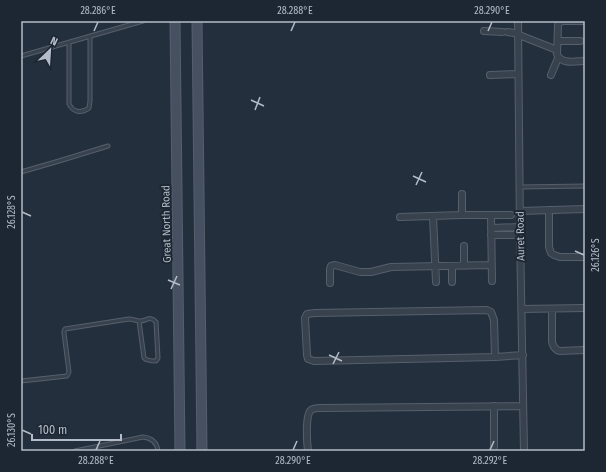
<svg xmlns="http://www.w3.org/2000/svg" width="606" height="472" font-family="'Fira Sans Condensed',sans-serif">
	<rect width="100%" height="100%" fill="#242f3e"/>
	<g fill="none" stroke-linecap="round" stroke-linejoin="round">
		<defs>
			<path id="service" d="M69,43V104C73,112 81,114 89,108L90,101V37
				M21,56L143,21
				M21,172L59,161L108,146
				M520,187L585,186
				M21,381L67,376L69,372L64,333V331L65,329L129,319C133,319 136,321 140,321C147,321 150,315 156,322L158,358L156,361C152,361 147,361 144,358L139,321
				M75,451L143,437C152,438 157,442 158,451"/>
			<path id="minor" d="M518,21L520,235L524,451
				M585,21H562L559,23L558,25L557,54C561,65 576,61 585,61
				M484,31L502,32
				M507,32L514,33L557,50
				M558,41H580
				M490,75L518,74
				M551,75L558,58
				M462,194V215
				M549,210V247L551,253L554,255L560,257H585
				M520,211L585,209
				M491,215L492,281
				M433,216L436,282
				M400,217L462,215H511
				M491,228L520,227
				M491,235H520
				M464,266V246
				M452,282V267
				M330,283V269L331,266L335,265L360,272H371L391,267L491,265
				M522,309L585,308
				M552,309V342C553,346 555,350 560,351L585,350
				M495,357L494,320L491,312L487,310L315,313L307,314L305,318L307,355L308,359L314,361L495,357L523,355
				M308,451C307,443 305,415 311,410C314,408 317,408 320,408L523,406
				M493,451L494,447V406"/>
			<path id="secondary" d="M175,21L180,451
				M197,21L202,451"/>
		</defs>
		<use href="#service" stroke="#565f6c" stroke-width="5"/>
		<use href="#minor" stroke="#565f6c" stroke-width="8"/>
		<use href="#secondary" stroke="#565f6c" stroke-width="11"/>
		<use href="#service" stroke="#38414e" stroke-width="3"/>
		<use href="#minor" stroke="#38414e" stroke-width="6"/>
		<use href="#secondary" stroke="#465061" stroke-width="9"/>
	</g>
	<path fill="none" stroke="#b4bcc9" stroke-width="1.5" d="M94,31L98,22M291,31L295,22M488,31L492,22M251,100L264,106M255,110L260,97M413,176L426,182M416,185L422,172M22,212L31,216M575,251L584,255M168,280L180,285M171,289L177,276M329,355L342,361M333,364L339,352M22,430L31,434M96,450L100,441M293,450L297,441M490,450L494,441"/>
	<g text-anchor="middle" stroke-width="4" stroke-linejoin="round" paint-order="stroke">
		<g font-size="11" fill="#b4bcc9" stroke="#1d2633">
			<text transform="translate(166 224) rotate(-91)" y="4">Great North Road</text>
			<text transform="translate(520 236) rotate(-91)" y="4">Auret Road</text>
		</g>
	</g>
	<rect width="606" height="472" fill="none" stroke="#1d2633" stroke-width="44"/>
	<g transform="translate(50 50) rotate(25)" stroke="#1d2633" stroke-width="3" paint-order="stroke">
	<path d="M0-3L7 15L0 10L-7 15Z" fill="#b4bcc9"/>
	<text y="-6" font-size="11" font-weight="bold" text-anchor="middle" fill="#b4bcc9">N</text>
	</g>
	<path d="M32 434v6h89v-6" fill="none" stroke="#b4bcc9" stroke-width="2"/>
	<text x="38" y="434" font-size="12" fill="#b4bcc9" stroke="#1d2633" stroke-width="3" paint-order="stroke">100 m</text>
	<rect x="22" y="22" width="562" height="428" fill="none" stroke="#b4bcc9" stroke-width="1.5"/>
	<g font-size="10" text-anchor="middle" fill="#b4bcc9">
		<text x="98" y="14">28.286°E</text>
		<text x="295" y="14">28.288°E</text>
		<text x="492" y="14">28.290°E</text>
		<text transform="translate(11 212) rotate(-90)" y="4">26.128°S</text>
		<text transform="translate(595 255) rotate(-90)" y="4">26.126°S</text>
		<text transform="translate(11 430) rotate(-90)" y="4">26.130°S</text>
		<text x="96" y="464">28.288°E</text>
		<text x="293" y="464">28.290°E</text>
		<text x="490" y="464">28.292°E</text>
	</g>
</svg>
